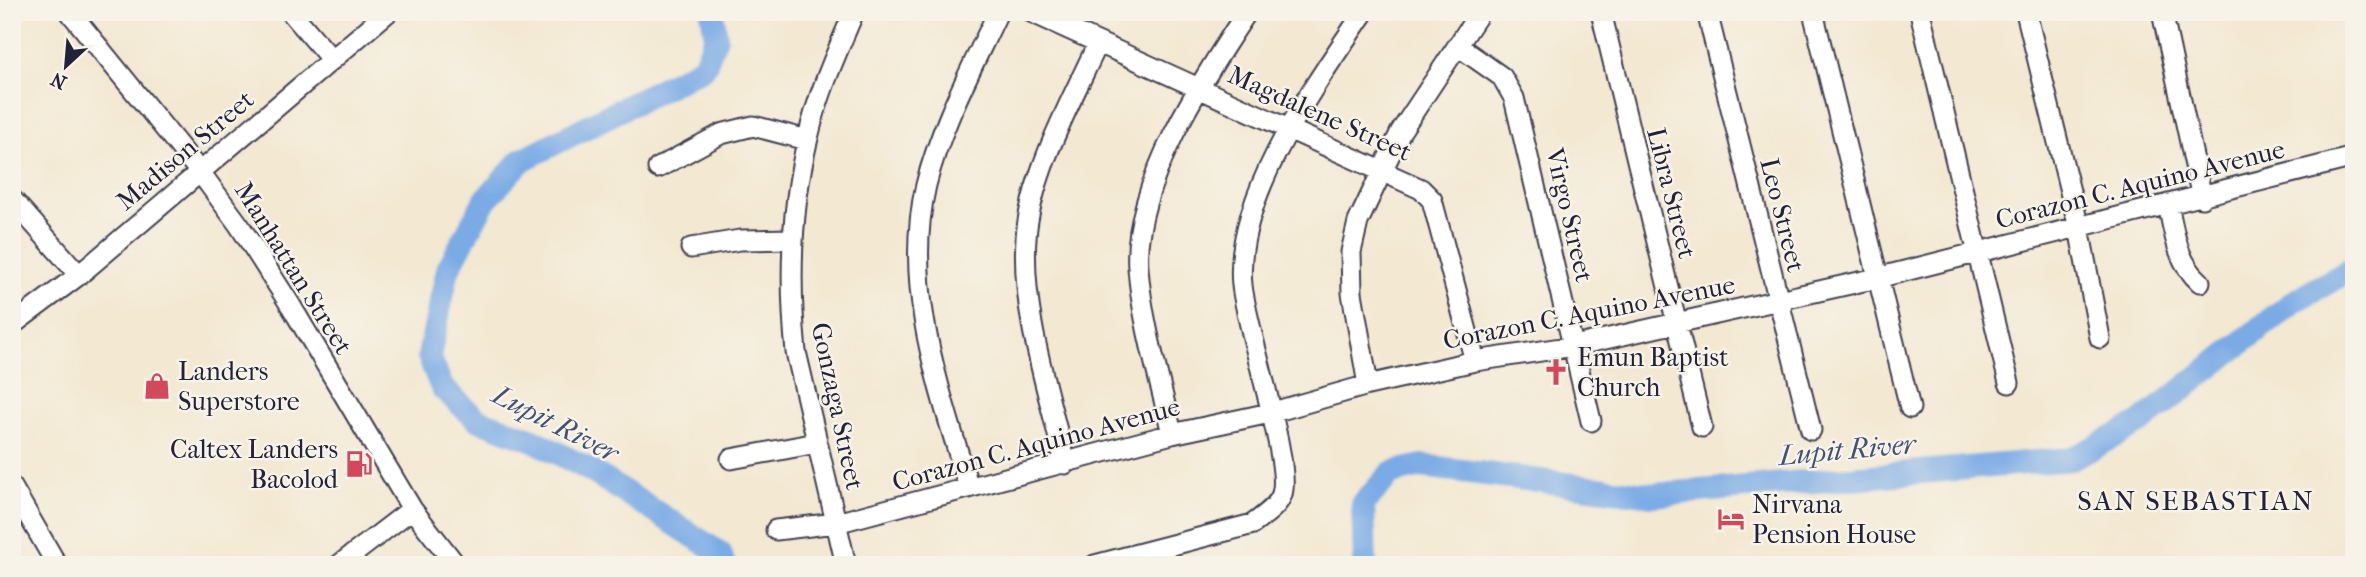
<svg xmlns="http://www.w3.org/2000/svg" width="2366" height="577" font-family="'IM FELL French Canon',serif">
	<rect width="100%" height="100%" fill="#f7f3e8"/>
	<filter id="ink" filterUnits="userSpaceOnUse"><feTurbulence type="fractalNoise" baseFrequency=".0143" numOctaves="2"/><feDisplacementMap in="SourceGraphic" scale="14" xChannelSelector="R" yChannelSelector="G"/><feConvolveMatrix kernelMatrix="1 2 1 2 8 2 1 2 1" color-interpolation-filters="sRGB"/></filter>
	<filter id="wash" filterUnits="userSpaceOnUse"><feTurbulence type="fractalNoise" baseFrequency=".00686" numOctaves="4" result="noise"/><feDisplacementMap in="SourceGraphic" scale="28" xChannelSelector="R" yChannelSelector="G"/><feGaussianBlur stdDeviation="1.57" result="paint"/><feColorMatrix in="noise" values="0 0 0 0 0 0 0 0 0 0 0 0 0 0 0 0 0 1.4 0 .05"/><feComposite in="paint" operator="in"/></filter>
	<g filter="url(#wash)">
		<rect width="100%" height="100%" fill="#f3e8d1"/>
		<g fill="none" stroke-linecap="round" stroke-linejoin="round">
			<path stroke="#7aabe5" stroke-width="24" d="M712,12L716,37L704,67L522,160L485,200L448,269L429,356L442,388L477,419L533,440L593,472L720,553L724,565
				M1365,565L1363,504L1391,473L1422,466L1653,495L2072,459L2140,423L2293,302L2354,268"/>
		</g>
	</g>
	<g filter="url(#ink)">
		<g fill="none" stroke-linecap="round" stroke-linejoin="round">
			<defs>
				<path id="minor" d="M70,12L200,172L239,225L291,306L412,509L456,565
					M291,12L332,60
					M1031,12L1421,189L1432,200L1475,361
					M1601,12L1702,427
					M1707,12L1811,430
					M1813,12L1910,408
					M1920,12L2009,383
					M2026,12L2079,228L2100,338
					M2162,12L2202,198
					M1458,46L1502,77L1514,98L1591,421
					M658,168L721,134L753,126L807,140
					M12,199L79,275
					M2168,204C2174,232 2177,262 2200,282
					M691,248L740,240L793,239
					M12,325L79,275L388,12
					M1368,385L1352,293L1351,252L1358,222L1401,131L1480,12
					M1172,434C1160,380 1142,323 1138,268C1132,186 1203,78 1247,12
					M731,459L817,443
					M1065,464C1049,392 1021,313 1026,238C1030,175 1072,100 1098,43
					M12,487L57,565
					M969,488C940,390 902,289 926,185C941,125 972,68 998,12
					M776,530L836,523L1172,434L1270,413L1368,385L1475,361L1574,346L1877,278L2354,157
					M339,565L412,509
					M846,565L796,352C789,282 791,207 808,138C818,94 836,54 854,12
					M1095,565L1253,524C1263,516 1278,507 1282,494C1292,464 1246,328 1242,285C1233,197 1317,82 1364,12"/>
			</defs>
			<use href="#minor" stroke="#414052" stroke-width="23"/>
			<use href="#minor" stroke="#fff" stroke-width="19"/>
		</g>
	</g>
	<defs>
		<symbol id="church-bare" viewBox="-9 -9 18 18"><path d="M-1.2-6h2.4v3.5h3.3v2.4h-3.3V6h-2.4V-.1h-3.3v-2.4h3.3Z" fill="#d1495b" stroke="#f7f3e8" stroke-width="2.5" paint-order="stroke"/></symbol>
		<symbol id="shop-bare" viewBox="-9 -9 18 18"><path d="M-5-2.5h2.3a2.7 3.5 0 0 1 5.4 0H5L5.5 6h-11ZM-1.5-2.5h3a1.5 2.3 0 0 0-3 0Z" fill="#d1495b" stroke="#f7f3e8" stroke-width="2.5" paint-order="stroke"/></symbol>
		<symbol id="fuel-bare" viewBox="-9 -9 18 18"><path d="M-5.5-6h7V0h2V4h1.3V-2.5L3-4.5l.8-.8L6-3V5H2.5V1h-1V6h-7ZM-4.2-4.7v3.2H.2V-4.7Z" fill="#d1495b" stroke="#f7f3e8" stroke-width="2.5" paint-order="stroke"/></symbol>
		<symbol id="hotel-bare" viewBox="-9 -9 18 18"><path d="M-6-4.5h1.5V1H6V5H4.5V3h-9V5H-6ZM-4 0a1.8 1.8 0 1 1 3.6 0ZM.5 0V-2.5h3Q6-2.5 6 0Z" fill="#d1495b" stroke="#f7f3e8" stroke-width="2.5" paint-order="stroke"/></symbol>
	</defs>
	<g fill-rule="evenodd">
		<use href="#church-bare" x="1537" y="353" width="38" height="38"/>
		<use href="#shop-bare" x="138" y="367" width="38" height="38"/>
		<use href="#fuel-bare" x="340" y="445" width="38" height="38"/>
		<use href="#hotel-bare" x="1712" y="500" width="38" height="38"/>
	</g>
	<g text-anchor="middle" stroke-width="5" stroke-linejoin="round" paint-order="stroke">
		<g font-size="26" fill="#22223b" stroke="#f7f3e8">
			<text transform="translate(1320 113) rotate(24)" y="9">Magdalene Street</text>
			<text transform="translate(185 150) rotate(-40)" y="9">Madison Street</text>
			<text transform="translate(2140 184) rotate(-14)" y="9">Corazon C. Aquino Avenue</text>
			<text transform="translate(1672 193) rotate(76)" y="9">Libra Street</text>
			<text transform="translate(1570 215) rotate(77)" y="9">Virgo Street</text>
			<text transform="translate(1783 215) rotate(76)" y="9">Leo Street</text>
			<text transform="translate(294 268) rotate(58)" y="9">Manhattan Street</text>
			<text transform="translate(1589 312) rotate(-11)" y="9">Corazon C. Aquino Avenue</text>
			<text transform="translate(838 406) rotate(78)" y="9">Gonzaga Street</text>
			<text transform="translate(1036 444) rotate(-15)" y="9">Corazon C. Aquino Avenue</text>
		</g>
		<g font-size="26" fill="#22223b" stroke="#f7f3e8" text-anchor="start">
			<text x="1577" y="366">Emun Baptist<tspan x="1577" dy="30">Church</tspan></text>
			<text x="178" y="380">Landers<tspan x="178" dy="30">Superstore</tspan></text>
			<text x="338" y="458" text-anchor="end">Caltex Landers<tspan x="338" dy="30">Bacolod</tspan></text>
			<text x="1752" y="513">Nirvana<tspan x="1752" dy="30">Pension House</tspan></text>
		</g>
		<g font-size="28" font-style="italic" fill="#415276" stroke="#f7f3e8">
			<text transform="translate(556 423) rotate(27)" y="10">Lupit River</text>
			<text transform="translate(1847 449) rotate(-5)" y="10">Lupit River</text>
		</g>
		<g font-size="28" letter-spacing="2" fill="#22223b" stroke="#f7f3e8">
			<text x="2196" y="510">SAN SEBASTIAN</text>
		</g>
	</g>
	<rect width="2366" height="577" fill="none" stroke="#f7f3e8" stroke-width="42"/>
	<g transform="translate(66 66) rotate(206)" stroke="#f7f3e8" stroke-width="5" paint-order="stroke">
	<path d="M0-5L12 26L0 18L-12 26Z" fill="#22223b"/>
	<text y="-10" font-size="19" font-weight="bold" text-anchor="middle" fill="#22223b">N</text>
	</g>
</svg>
